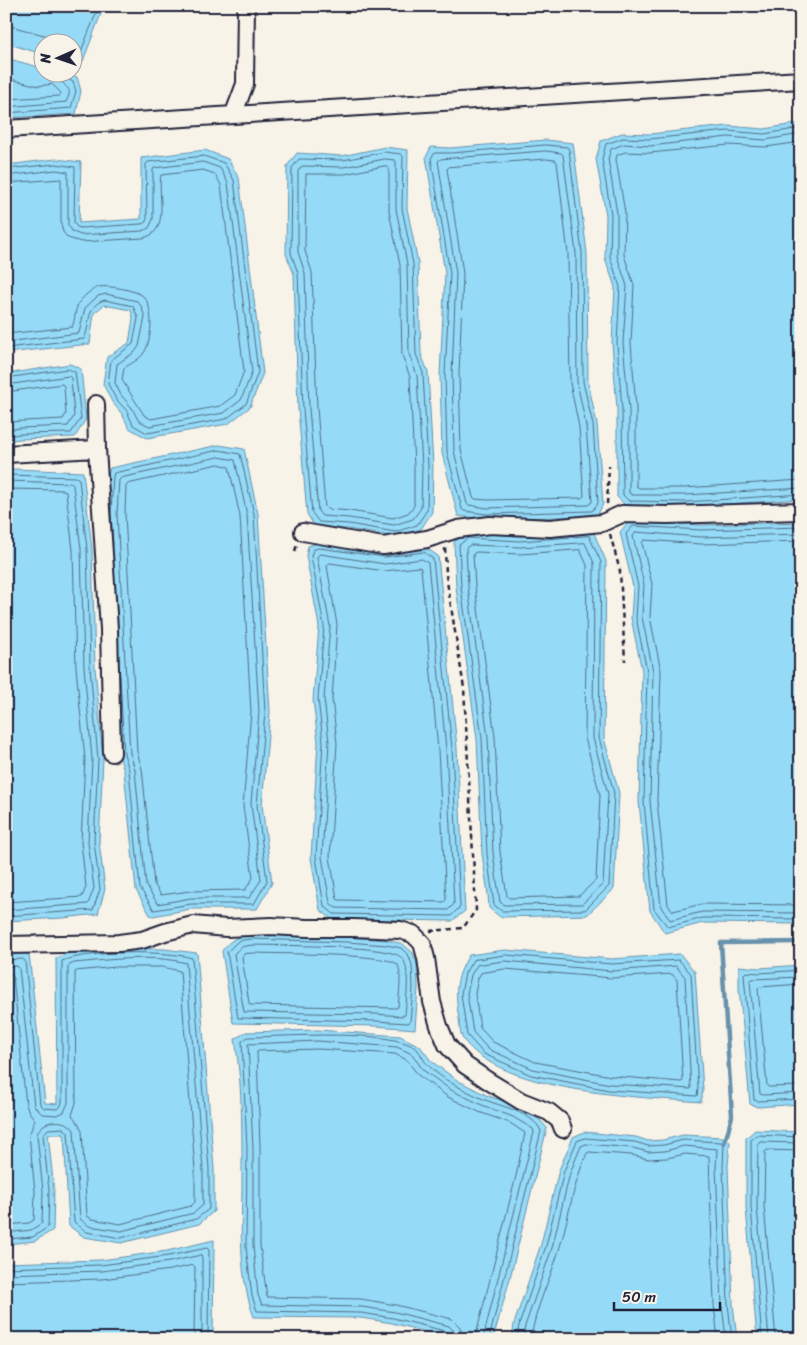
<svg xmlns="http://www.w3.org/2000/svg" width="807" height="1345" font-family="Sriracha,sans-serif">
	<rect width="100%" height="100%" fill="#f7f3e8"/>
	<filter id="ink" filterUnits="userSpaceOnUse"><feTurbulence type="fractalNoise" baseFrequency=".02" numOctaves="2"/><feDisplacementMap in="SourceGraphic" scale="10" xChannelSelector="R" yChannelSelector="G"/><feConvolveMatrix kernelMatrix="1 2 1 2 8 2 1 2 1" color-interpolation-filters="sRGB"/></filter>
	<g filter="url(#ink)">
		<path fill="#95dbf7" stroke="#6791ac" d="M6,6H104L83,61L73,60L72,42H42V54L6,43Z
			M6,58L42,68V72L61,73L77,77L81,91L76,114L6,118Z
			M801,123V499L686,507L626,506L617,497V409L612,343L615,287L605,258L606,215L596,159L601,141L622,133L649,134L728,126L764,129Z
			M546,140L573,143L587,253L588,382L597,424L603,504L597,516L486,519L458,516L442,453L440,375L445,273L426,157L431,147L450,148Z
			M385,147L408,150L407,208L418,263L421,354L428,372L433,466L432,512L421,529L395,537L348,529L315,527L307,514L298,409L294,274L286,254L287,166L297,153L342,156Z
			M205,150L228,159L239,178L263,373L250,407L228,424L147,438L129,428L122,414L112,402L103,384L107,357L129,343L133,318L131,310L104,305L94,313L90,344L6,353V165L56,159L81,162L79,223L141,219V158Z
			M70,364L81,369L86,419L75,437L20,439L6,441V374Z
			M219,445L244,449L258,514L270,712L262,805L272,883L257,909H191L153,916L150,915L136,890L124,771L119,755L106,513L108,475L110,468Z
			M15,469L83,472L92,549L95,667L103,759L99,842L105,889L98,914L63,918L6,921V470Z
			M629,521L701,525L801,522V924L703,923L665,933L650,911L639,802L642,671L631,618L633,587L620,532Z
			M593,531L606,561L604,738L619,793L614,889L587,915L500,917L489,908L488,894L482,854L477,739L456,587L454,542L466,533L520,536Z
			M318,543L425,547L438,556L457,748L465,911L452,921L332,919L320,910L311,858L318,742L313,700L319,626L306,556L308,546Z
			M252,934L347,937L387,940L403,944L413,953L417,964L418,988L415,1029L376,1026L233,1023L222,951C230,939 238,936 252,934Z
			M115,948L164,949L197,953L214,1169V1211L199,1224L121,1243L84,1237L69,1226L64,1134H48L54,1190L53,1230L35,1241L6,1244V955L29,954L45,1103L57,1104L56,958L72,952Z
			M505,950L612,959L680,954L695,972L703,1090L701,1102C640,1097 501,1093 463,1039C459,1033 460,1020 458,1013C455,988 456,977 469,955Z
			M801,965V1104L757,1107L750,1104L745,1047L739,989V966L759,968Z
			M318,1030L400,1036L420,1046L431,1061L457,1080L486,1095L518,1106L540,1120L547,1128L509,1282L493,1339H452L392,1323L361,1318L254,1317C239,1277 241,1234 242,1192C242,1141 243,1089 235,1039L246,1032Z
			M755,1130L801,1132V1339H757L746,1207V1138Z
			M584,1132L636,1137L648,1141L663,1140L683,1135L723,1137L730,1142L728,1166L733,1304L737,1339H512L514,1324L541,1244L559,1170L573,1137Z
			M214,1240L213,1339H6V1263L101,1260L167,1251Z"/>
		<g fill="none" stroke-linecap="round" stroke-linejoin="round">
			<path stroke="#506c86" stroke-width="1" d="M6,25L48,36L57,42
				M72,55L80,54L99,6
				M6,78L39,86L52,84L61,93L59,96L6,99
				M6,107L66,102C73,88 68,90 60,80L58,72
				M6,113L71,108L76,91L73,82L66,78L64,72
				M801,128L764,134L728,131L649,139L623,138L606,144L602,159L611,214L610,257L620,287L617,343L622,409L623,495L629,501L686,502L801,494
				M801,134L765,140L728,137L650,146L624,144L611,149L608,159L617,213V256L627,286L623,343L629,409V493L632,495H686L801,488
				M801,142L766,147L728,145L650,153L625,152L617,155L616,159L625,213L624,255L634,285L631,343L636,408V486L639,488H685L801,480
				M546,145L567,147L569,150L582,253L583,382L593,425L598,503L592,511L486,514L464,511L462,509L447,452L445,375L450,273L431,158L435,153H451Z
				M546,151L561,153L563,155L576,253L577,382L586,426L592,502L588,505L487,508L469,505L467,504L454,451L452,375L456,273L438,161L441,159Z
				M385,152L401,154L403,156L402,208L413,264L416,354L423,373L428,466L427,510L417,525L395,532L349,524L319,522L312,513L303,409L298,273L291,253L292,168L299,159L343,160Z
				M385,159L395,160L396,162V209L407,264L409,354L417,375L422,467L421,508L413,519L394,525L349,518L322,516L318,511L309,409L305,273L298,252V171L302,166L343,167Z
				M546,159L555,160L557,162L568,254L570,383L579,427L584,496L581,498L487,500L475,499L473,497L461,450L459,375L463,273L447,169L449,167Z
				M385,166L389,168V211L400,265L402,355L410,377L414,467V506L408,513L393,518L350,511L327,509L325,507L317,408L312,272L305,251L306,174H344Z
				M6,169L56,164L75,167L74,223L77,227L81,228L141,224L145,223L147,219L146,164L148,162L204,156L224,163L234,180L258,372L246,404L226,419L147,433L133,425L127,411L116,399L108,384L111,360L133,344L138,318L133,306L105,300C85,305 91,325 84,339L6,348
				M6,176L56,170L68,172V225L73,232L81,235L142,231L149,228L153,219V170L154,168L203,162L220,168L228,183L252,372L241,400L224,413L149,426L138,420L132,408L121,395L115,383L117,364L135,352L139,346L145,317L141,306L137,301L106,294L98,296L85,308L79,333L6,342
				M6,183L61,179V224L63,232L68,238L81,242L143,238C171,232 157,195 161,175L203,170L215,174L221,185L244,371L235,395L220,406L151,419L144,415L122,380L124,368C130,364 139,360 143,354C152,343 155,307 143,296C136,290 107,285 99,287C92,289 84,296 80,301C74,309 76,319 72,327L6,334
				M6,378L68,369L75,372L81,418L71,433L20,434L6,436
				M6,385L69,376L71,378L74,416L68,426L20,428L6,430
				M6,392L62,384L64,386L66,414L63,419L6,422
				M219,457L235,460L247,515L259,712L251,804L261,880L249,898H191L158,904L146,886L135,770L130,753L117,514L119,480L121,478Z
				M219,464L229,467L240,516L251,712L243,806L253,878L245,890L190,891L161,895L154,884L142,769L137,752L125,513L126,486L128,484Z
				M6,475L76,477L79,479L87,549L90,667L98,759L94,842L100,889L93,910L6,916
				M6,481L71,483L73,485L81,549L84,667L92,759L88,842L94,888L88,904L6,910
				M6,489L64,490L66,492L73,550L76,668L85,759L81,842L86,887L82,897L6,902
				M801,527L701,530L633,526L626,534L638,586L636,618L647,671L644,802L654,909L668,927L703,918L801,919
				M801,534L701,537L636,532L633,536L644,585L642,617L653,671L650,801L661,907L670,920L702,912L801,913
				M589,536L601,562L599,738L614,793L609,886L585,910L502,911L494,905L487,854L482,738L461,587L459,545L468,538L520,541Z
				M801,541L701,544L644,540L642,543L652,584L650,617L661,671L657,801L668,905L673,911L702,904L801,905
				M585,543L594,563L593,738L608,794L603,884L582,904L504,905L500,902L493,853L488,738L468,587L466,548L470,545L520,547Z
				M113,545L111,513L113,476L114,473L219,450L240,454L254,514L265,712L257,805L267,881L254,904H191L154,910L140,888L129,770L124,754L120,676
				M319,548L385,557L424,552L433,559L452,749L460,907L451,916L334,914L324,906L316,857L323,742L318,699L324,626L311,556L313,550Z
				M580,550L587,565L585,738L600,795L596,880L579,896L509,898L507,896L500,852L495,737L475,586L473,554L476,552L520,554Z
				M320,554L385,564L422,559L428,563L446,749L454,904L448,910L336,908L330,903L322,857L329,742L324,699L330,626L317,557Z
				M330,563L385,571L418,567L421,568L438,750L446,900L444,902L339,900L337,899L330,857L337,743L332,699L337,625L327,566Z
				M252,939L347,942L386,945L401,948L409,956L412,965L413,988L410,1022L408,1023L376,1021L238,1018L227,952L238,941Z
				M253,945C277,946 390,944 402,958C411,968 406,1002 405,1015L402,1016L376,1014L244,1012L234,954L241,947Z
				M253,953C272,954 391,953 398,965C402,973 399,997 398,1007L396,1008L250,1005L249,1003L242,957L244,954Z
				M506,955L612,964L679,960L691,974L698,1089L697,1096L609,1090L531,1075L484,1054L467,1035L461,994L465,973L473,960Z
				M6,960L23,959L25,961L40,1104L44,1108L57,1109L60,1107L62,1103V961C86,951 166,950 192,958L209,1169V1209L196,1219L121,1238L87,1232L74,1222L68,1132L63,1128L48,1129L43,1135L49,1191L48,1227L33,1237L6,1239
				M505,961L612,971L676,966L685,977L691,1089L610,1084L533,1069L488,1049L473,1032L467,994L471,975L477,965Z
				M6,967L17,966L19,968L34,1106L42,1114L57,1115L64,1112L68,1103V966L74,963C108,960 154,954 186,963L203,1170V1205L194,1213L121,1231L89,1226L80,1219L74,1130C66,1117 40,1119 37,1135L43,1191L42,1223L31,1230L6,1233
				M116,967H162L180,971L195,1170V1202L191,1206L120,1224L92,1219L87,1216L82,1131L79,1124L72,1115L76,1103L75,972L77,971Z
				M505,969L612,978L672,974L677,980L683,1081L681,1082L611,1076L535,1062L493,1042L480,1028L475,994L478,978L481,973Z
				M801,970L760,973L746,972L744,974L754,1100L758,1101L801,1099
				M6,974H11L13,976L26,1105L29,1112L35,1120L29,1135L35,1191L34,1220L29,1223L6,1225
				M801,977L752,979L750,981L760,1094L763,1095L801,1093
				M801,984L760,987L758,989L767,1086L769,1087L801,1086
				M6,1268L101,1265L168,1256L207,1248L209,1250L208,1339
				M6,1274L102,1271L169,1262L201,1255L202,1258V1339
				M6,1282L102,1279L170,1270L193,1265L195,1267L194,1339
				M449,1339V1334L445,1331L393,1318L361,1313L257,1311L252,1296L246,1247L247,1148L242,1041L248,1037C283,1037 392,1028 417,1049C421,1053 423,1061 428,1065C442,1080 464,1090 483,1099C499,1106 533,1112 541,1131L489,1339
				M456,1339L454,1331L449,1326L395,1312L362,1307L262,1305L258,1295L253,1246V1148L248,1044L318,1041L397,1047L412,1054L423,1070L451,1090L482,1105L513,1117L533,1129L534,1132L483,1339
				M463,1339L460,1327L452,1319L396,1305L361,1299L267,1297L260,1246V1148L257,1051L318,1049L395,1054L407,1060L418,1075L448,1097L479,1112L510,1123L525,1133L516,1176L475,1339
				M517,1339L519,1325L546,1246L564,1171L577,1141L585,1138L635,1142L648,1146L664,1145L683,1140L721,1142L724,1144L723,1167L728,1304L732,1339
				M523,1339L525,1326L552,1248L570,1173L581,1146L586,1144L633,1148L648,1152L665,1151L684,1146L717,1149L716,1167L722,1305L726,1339
				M531,1339C535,1308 550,1280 559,1250C569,1217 573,1184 587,1153L589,1152L632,1155L648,1159L667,1158L685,1154L709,1156L714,1305L718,1339
				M762,1339L751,1207V1140L757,1135L801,1137
				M769,1339L757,1207L758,1144L760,1142L801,1143
				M776,1339L764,1206L765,1152L767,1150L801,1151"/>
			<path stroke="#6791ac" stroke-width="4.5" d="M724,1143L727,1135L732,1116L721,943L801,942"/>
			<defs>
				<path id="minor" d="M234,113L245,84L246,6
					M6,129L801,80
					M96,404L97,449L109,629L112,753
					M6,454L97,449
					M303,532L383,546L427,539L458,529L490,525L550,528L602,523L622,514L667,515L801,511
					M6,945L119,943L142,940L165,932L193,925L226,928L271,926L307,928H354L400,930L413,934L422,943L426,958L432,1002L439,1026L447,1045L465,1065L490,1082L521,1101L549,1112L560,1121L563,1129"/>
			</defs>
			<use href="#minor" stroke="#22223b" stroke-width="20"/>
			<path stroke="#22223b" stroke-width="2.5" stroke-dasharray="5 4" stroke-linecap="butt" d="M607,504L609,466
				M610,534L620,571L625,661
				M295,551L297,545
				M430,931L463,928L476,910L464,688L446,575L445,547"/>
			<use href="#minor" stroke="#f7f3e8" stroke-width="16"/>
		</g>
	</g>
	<rect width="807" height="1345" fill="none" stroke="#f7f3e8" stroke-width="25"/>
	<rect x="12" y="12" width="782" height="1320" fill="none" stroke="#22223b" stroke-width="2" filter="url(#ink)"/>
	<g transform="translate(58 58) rotate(268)"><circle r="24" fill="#f7f3e8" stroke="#a29fa3"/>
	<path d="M0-4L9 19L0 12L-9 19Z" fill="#22223b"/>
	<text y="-8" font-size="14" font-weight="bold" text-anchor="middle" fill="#22223b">N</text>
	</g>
	<path d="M614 1302v8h106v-8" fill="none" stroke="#22223b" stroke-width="2.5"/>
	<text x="622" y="1302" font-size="15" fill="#22223b" stroke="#f7f3e8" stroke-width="4" paint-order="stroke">50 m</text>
</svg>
